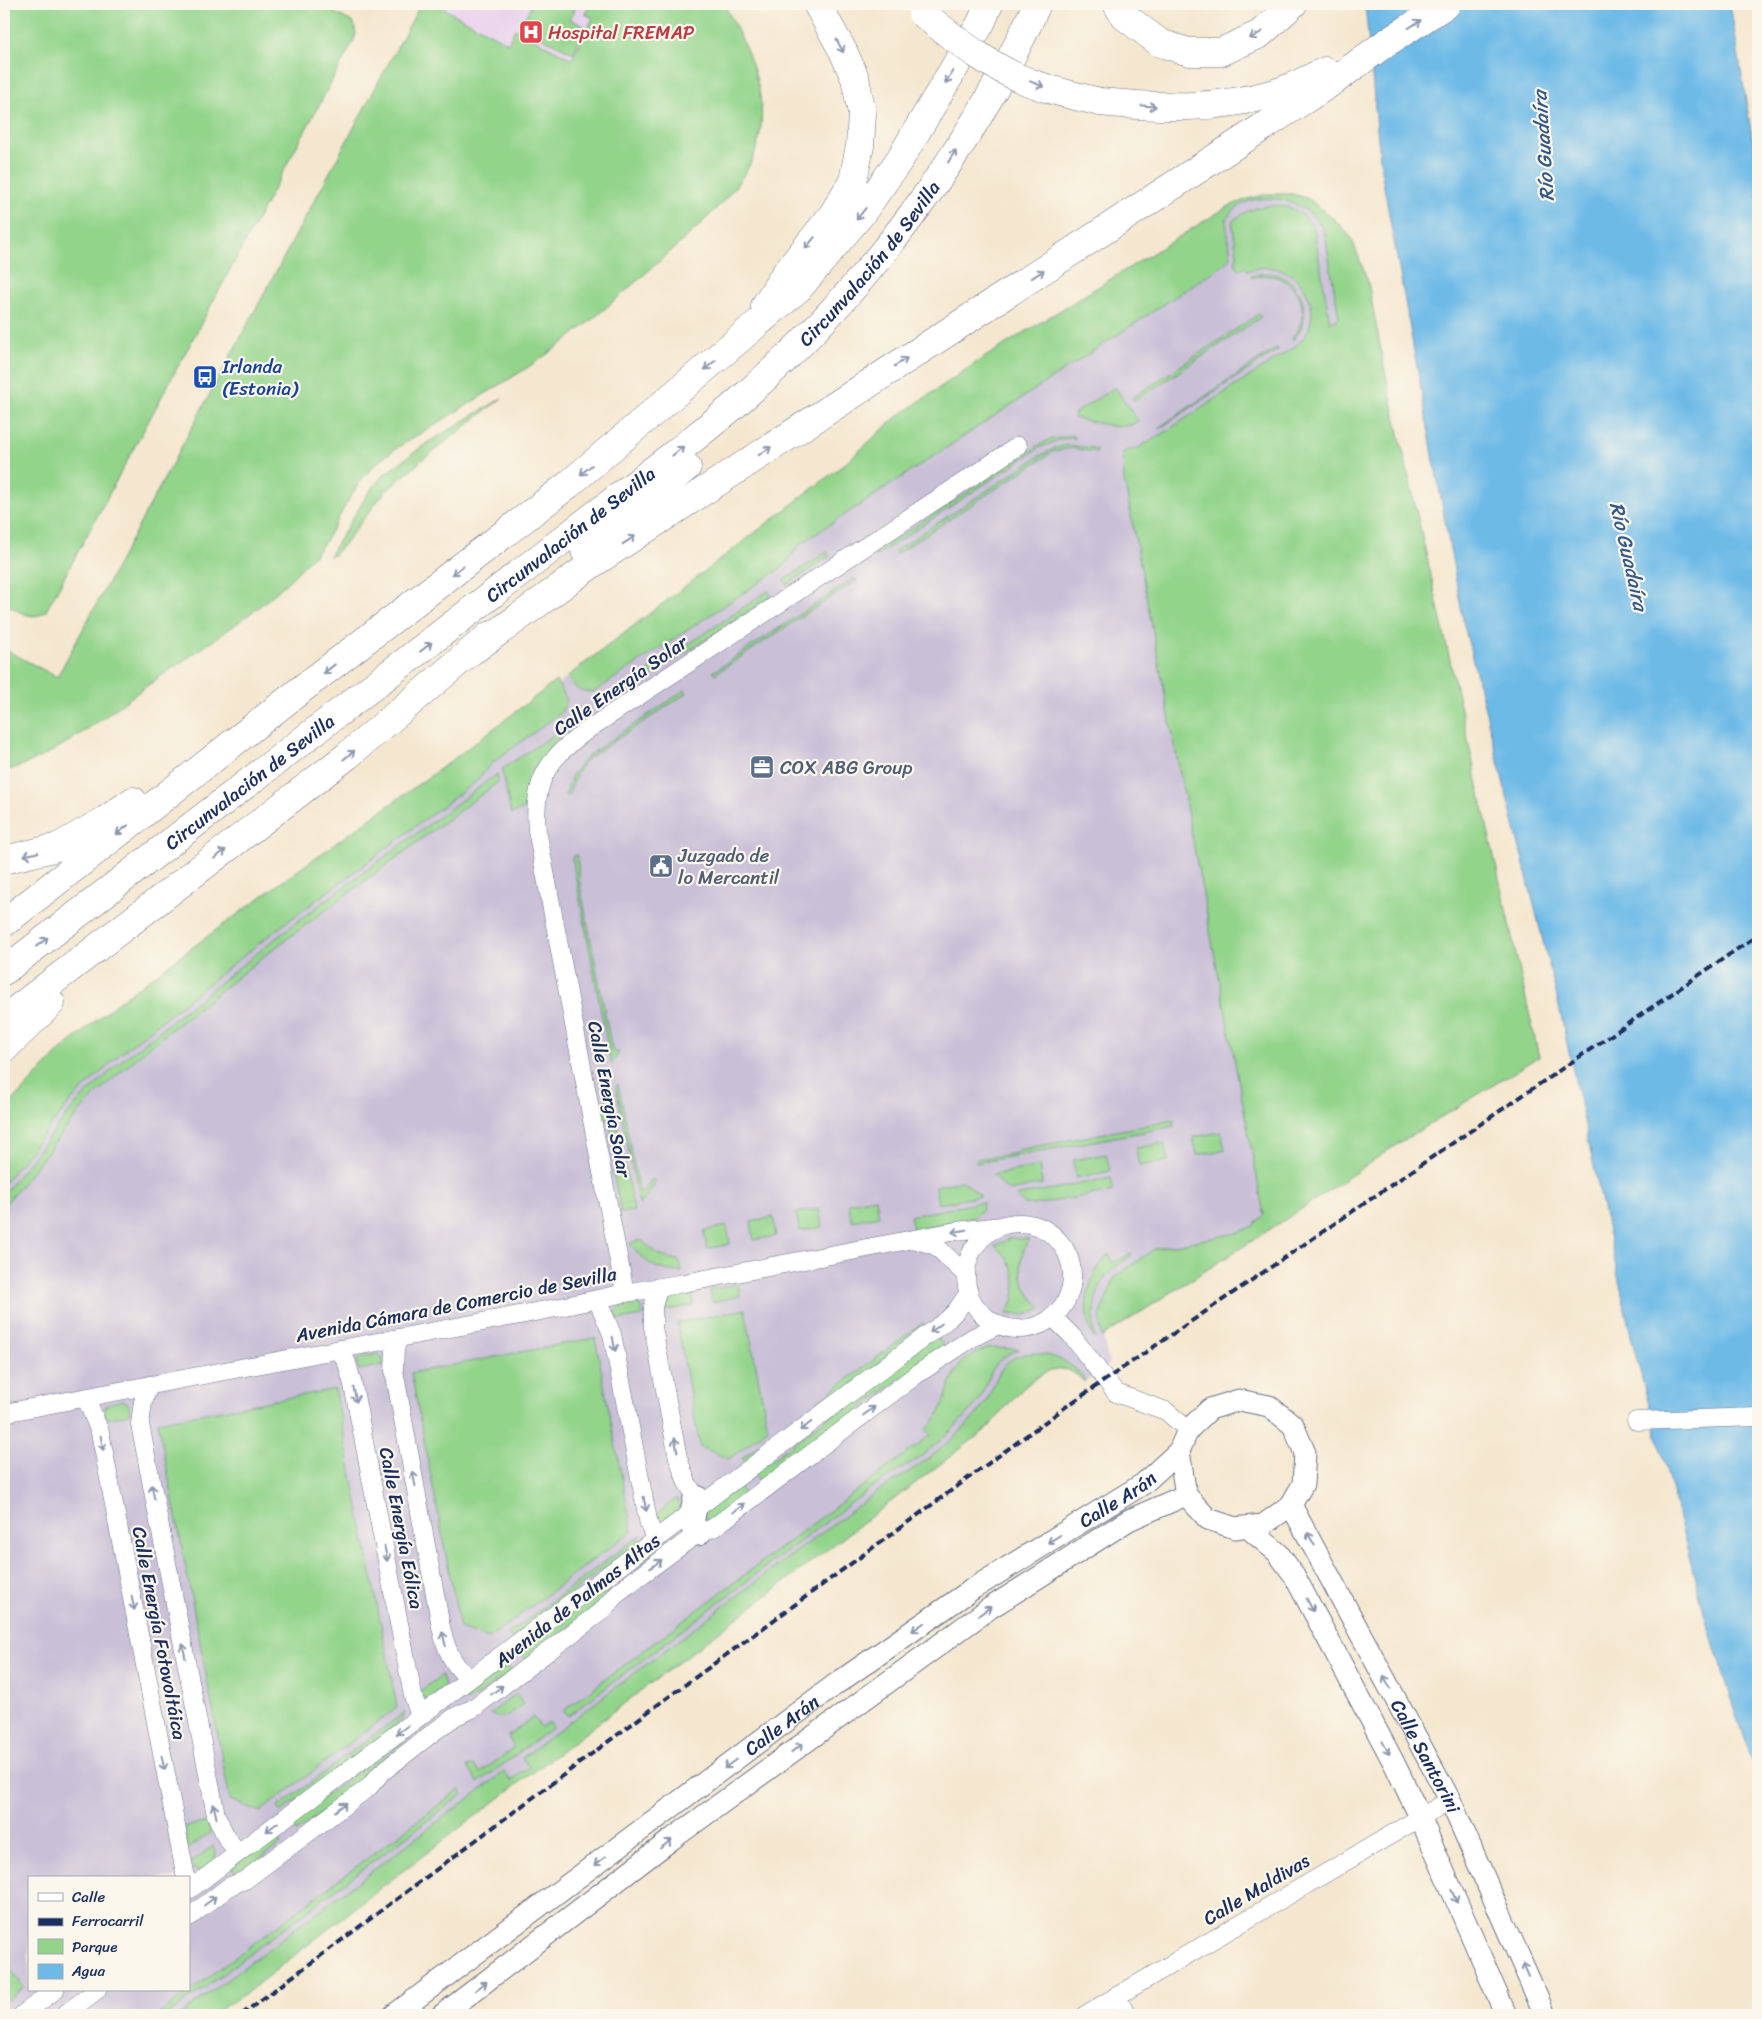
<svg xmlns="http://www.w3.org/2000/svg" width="1762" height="2019" font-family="Sriracha,sans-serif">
	<rect width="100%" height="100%" fill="#fbf7ec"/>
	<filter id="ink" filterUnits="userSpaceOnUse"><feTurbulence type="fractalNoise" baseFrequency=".02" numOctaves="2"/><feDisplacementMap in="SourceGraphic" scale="10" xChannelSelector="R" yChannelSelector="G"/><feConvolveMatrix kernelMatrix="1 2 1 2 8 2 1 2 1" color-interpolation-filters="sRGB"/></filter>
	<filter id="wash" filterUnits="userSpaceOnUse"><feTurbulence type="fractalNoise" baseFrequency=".0096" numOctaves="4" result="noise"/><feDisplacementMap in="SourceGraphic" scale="20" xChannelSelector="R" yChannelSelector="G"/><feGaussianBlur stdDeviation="1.12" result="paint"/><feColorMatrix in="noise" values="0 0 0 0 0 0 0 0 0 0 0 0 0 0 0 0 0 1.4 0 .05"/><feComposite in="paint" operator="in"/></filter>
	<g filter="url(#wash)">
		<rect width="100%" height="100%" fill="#f5e7cf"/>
		<path fill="#e9d1ed" d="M409,4H613L580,97Z"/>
		<path fill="#c9bfd7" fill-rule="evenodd" d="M1268,194H1293L1302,196L1309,199L1335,220L1353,242L1368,282L1383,362L1539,1057L1399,1143L1300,1210L1103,1337L1109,1364L1084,1382L1073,1372L1058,1369L1047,1372L1022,1388L994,1421L978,1435L383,1886L249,1991L211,2015H4V1114L469,752L713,567L847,462L894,419L1014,338L1227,207L1247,199ZM335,1389L230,1800L159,1422ZM29,1878H189V1990H29Z"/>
		<path fill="#93d48b" stroke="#578274" d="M4,4H317L354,23L356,34L353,42L46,611C33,623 17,610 4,603Z
			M409,4H435L508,43L515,29L572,59L593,18L585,14L589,6L591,7L593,4H724C751,55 778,110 749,166C732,197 697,228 671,251C624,292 577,336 524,370C496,387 469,404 441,421C420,434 397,446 378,462C357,480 344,509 330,533C324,545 314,555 305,564C259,615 192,653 137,693C97,722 52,759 4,771V649L57,677L418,9Z
			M532,4H578L570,19L586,27L573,53L520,27Z
			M1268,194H1293L1309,199L1335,220L1348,234L1353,242L1368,282L1383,362L1539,1057L1399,1143L1300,1210L1102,1337L1100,1323L1101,1312L1115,1277L1154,1249L1237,1233L1253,1226L1264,1215L1124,479L1123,452L1138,448L1159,436L1293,348C1336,317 1298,251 1248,271L1245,266L1239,270L1235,263L1237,255L1232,221C1257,201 1297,197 1314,229L1330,323L1339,318L1325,234C1312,196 1246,184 1226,220L1231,257L1225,264L799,545L784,566L594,692C577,691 580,693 567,677L847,462L894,419L977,362L1227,207L1247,199Z
			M1262,273C1299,271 1318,313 1293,340L1292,338C1319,308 1290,265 1252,278L1251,276Z
			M1259,314L1261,317L1135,401L1132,398Z
			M1277,348L1278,350L1159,429L1158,428Z
			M1115,387L1138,421L1131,425L1117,427L1074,418L1075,413Z
			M502,398L422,460L421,459L419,461L420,462L386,491L383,489L382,491L384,493L341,548L334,555L329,556L369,492L383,475L427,443Z
			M1071,435L1076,438L1062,439L1039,448L876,556V552L1037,446L1049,440Z
			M1067,445L1093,448L1096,449V452L1071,448L1052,452L896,554L895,551L1038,457L1055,448Z
			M827,552L830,556L787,585L784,580Z
			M853,579L857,580L715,674L713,672Z
			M768,591L771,596L601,709L598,705Z
			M556,681L567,700L561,713L493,762L475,782L271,934L121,1053L72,1100L4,1183V1110L61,1050L117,1003L269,891L451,761Z
			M685,690L687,693L587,759L577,772L568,796H565L573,773L589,755Z
			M582,716L584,719C548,743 529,765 524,809L511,814L502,769Z
			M497,774L498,782L264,956L148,1048L109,1082L82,1109L4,1206V1193L76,1104L121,1061L294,924Z
			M577,855L580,885L612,1050L619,1053L611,1064L572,857Z
			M618,1084L639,1191L644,1192L651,1180H654V1186L639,1205L616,1087Z
			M611,1092L634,1211L621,1213L613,1172L619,1171L609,1118L603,1119L601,1105Z
			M1173,1120L1174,1126L977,1163L975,1162L978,1159L1018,1153V1150Z
			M1221,1132L1225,1150L1197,1155L1193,1137Z
			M1164,1143L1168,1161L1139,1166L1136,1148Z
			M1106,1154L1110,1171L1076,1178L1073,1160Z
			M1039,1166L1042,1184L1009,1191L992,1175Z
			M1111,1178L1113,1191L1034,1205L1025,1204L1015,1196Z
			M963,1181L981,1196L938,1204L935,1186Z
			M876,1198L879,1216L852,1221L848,1203Z
			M983,1202L982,1210L973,1218L913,1229L910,1216Z
			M819,1209L822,1227L800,1231L796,1213Z
			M773,1217L776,1236L754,1240L751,1222Z
			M727,1226L730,1244L707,1249L704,1231Z
			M1011,1238L1029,1239C1014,1264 1021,1290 1042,1308L1026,1315L1007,1314C1021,1290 1017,1264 995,1246Z
			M642,1240C652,1252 664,1259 679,1260L682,1272C659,1272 642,1262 630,1243Z
			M1131,1253L1132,1255C1125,1261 1116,1265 1110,1272C1094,1286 1091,1320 1095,1339C1078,1313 1088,1275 1109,1254L1113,1263Z
			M738,1284L740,1296L712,1302L710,1290Z
			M692,1293L694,1305L663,1311C669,1299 679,1296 692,1293Z
			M637,1304L641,1307L643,1316L618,1320L616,1312L618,1308Z
			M745,1309L768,1429L729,1459L700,1447L677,1323Z
			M923,1323L926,1328L746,1463L742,1458Z
			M936,1336L944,1346L761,1484L753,1474Z
			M595,1338L632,1531L489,1638L460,1628L411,1373Z
			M990,1348L1019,1349L1000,1359L992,1370L979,1401L950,1432L922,1456L871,1488L568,1716L563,1711L931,1435L926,1429C957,1405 938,1361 990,1348Z
			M1033,1353C1052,1354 1075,1363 1085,1381L1084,1382C1050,1341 1009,1406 988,1428L383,1886L249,1991L211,2015H180L504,1772L511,1781L529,1767L522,1758C636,1672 751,1585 866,1500C887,1484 911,1472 932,1456C949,1442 967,1427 981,1409C1000,1384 993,1357 1033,1353Z
			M377,1354L382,1357L384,1365L359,1370L357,1362L359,1358Z
			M335,1389L397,1707L260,1812L230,1800L158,1422Z
			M123,1400L128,1403L130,1414L106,1419L104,1410L107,1404Z
			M738,1485L745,1495L710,1521L704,1518L705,1510Z
			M677,1498L680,1511L663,1523L658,1521L655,1515Z
			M679,1532V1535L610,1587L603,1600L527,1660L519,1650Z
			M641,1535L637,1543L511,1639L508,1634Z
			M504,1661L511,1671L470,1701L464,1699V1692Z
			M442,1675L445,1687L429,1700L422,1697L420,1691Z
			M516,1694L523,1704C512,1712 503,1723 490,1714Z
			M405,1712L402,1720L281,1812L278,1807Z
			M435,1714L436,1718L375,1764L368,1777L296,1832L289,1823Z
			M533,1717L541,1727L549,1722L553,1727L478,1783L467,1767L474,1766L480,1773L514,1748L508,1736Z
			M460,1789L463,1794L168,2015H158Z
			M208,1822L210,1833L188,1849L184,1827Z
			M274,1834L281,1844L239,1874L234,1871L233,1867Z
			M213,1846L216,1856L215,1861L200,1872L193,1869L190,1863Z
			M4,1961L24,1987L7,2001L4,1987Z"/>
		<path fill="#6dbae7" stroke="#4474a2" d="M1365,4H1730L1758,173V1778L1708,1627L1633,1345L1556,993L1464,625L1381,170Z"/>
	</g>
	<g filter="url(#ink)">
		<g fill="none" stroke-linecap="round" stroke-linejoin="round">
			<defs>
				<path id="minor" d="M966 1276a53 53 0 1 1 106 0a53 53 0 1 1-106 0Z
					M916,1240L936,1246L966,1275
					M658,1288L653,1307V1327L678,1458L687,1483L701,1505
					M625,1293L537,830C532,778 550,757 590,728L1018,446
					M597,1299L612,1334L649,1525L656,1539
					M1053,1317L1072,1336L1116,1393L1166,1411L1188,1430
					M399,1338L395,1349L394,1370L441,1627C446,1649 452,1664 469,1679
					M339,1349L347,1363L353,1385L413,1696L420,1716
					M149,1385L143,1402L140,1424L216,1815L226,1837L238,1853
					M86,1398L100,1432L186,1878
					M4,1413L556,1308L625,1293L679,1284L956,1231L1002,1226
					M1636,1421L1758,1417
					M189,1890L947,1320L957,1310L969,1292
					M189,1917L230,1886L245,1880L369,1787L381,1773L435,1731L456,1716L472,1709L603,1610L617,1593L698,1533L713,1528L916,1375L972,1338L998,1325
					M1116,1996L1127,2015
					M22,2015L55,1990
					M64,2015L97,1990
					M1085,2015L1450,1800"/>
				<g id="tertiary">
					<path id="s1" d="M1291,1505L1450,1800L1545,2015"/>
					<path d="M1247,1527L1278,1553L1294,1575L1394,1763L1420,1817L1506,2015"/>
					<path id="s2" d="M394,2015L836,1684L974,1588L1143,1484L1179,1451L1188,1430L1210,1409L1239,1400L1269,1406L1293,1425L1305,1453L1303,1484L1291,1505L1263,1525L1235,1528L1208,1519L1186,1495L1179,1451"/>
					<path d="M442,2015L672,1839L990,1608L1129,1520L1186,1495"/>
				</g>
				<path id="secondary" d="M696,1498L691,1523L698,1533"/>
				<g id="motorway">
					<path d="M1117,4L1124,16L1160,43L1189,52H1221L1260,34L1293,4"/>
					<path d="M1100,102C1162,108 1215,110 1275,93C1292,88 1309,78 1325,71"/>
					<path d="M765,306L785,274L833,214L853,181L860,146L862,113L855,78L843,51L817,4"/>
					<path d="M585,551L687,467"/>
					<path d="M475,649L592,564L1335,80L1383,45L1447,4"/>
					<path d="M4,860L58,847L104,821L133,801"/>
					<path d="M4,923L298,692L568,485L799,288L862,213L900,159L981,23L989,4"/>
					<path id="s3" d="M4,971L674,454C699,434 724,415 747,394C867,289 972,149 1037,4"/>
					<path d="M4,1019L347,756L489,636"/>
					<path d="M4,1049L51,1003"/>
				</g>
			</defs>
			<use href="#minor" stroke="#676f86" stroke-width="19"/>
			<use href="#tertiary" stroke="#676f86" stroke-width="23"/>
			<use href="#secondary" stroke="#676f86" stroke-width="27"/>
			<use href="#motorway" stroke="#676f86" stroke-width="29"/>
			<use href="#minor" stroke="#fff" stroke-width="18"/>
			<use href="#tertiary" stroke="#fff" stroke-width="21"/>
			<use href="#secondary" stroke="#fff" stroke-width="25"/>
			<use href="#motorway" stroke="#fff" stroke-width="28"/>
			<path stroke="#1b2f5e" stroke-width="4" stroke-dasharray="8 4" stroke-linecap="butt" d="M241,2015L652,1709L1067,1406L1758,935"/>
			<defs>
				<path id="motorway-bridge" d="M922,13C958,42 996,72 1040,86C1060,93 1080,97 1100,102"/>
			</defs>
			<use href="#motorway-bridge" stroke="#676f86" stroke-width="29" stroke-linecap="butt"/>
			<use href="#motorway-bridge" stroke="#fff" stroke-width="28"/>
		</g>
		<defs><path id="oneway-shaft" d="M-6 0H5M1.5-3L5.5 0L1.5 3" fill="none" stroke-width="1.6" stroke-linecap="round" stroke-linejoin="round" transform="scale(1.25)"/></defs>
		<g stroke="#8d97ae">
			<use href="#oneway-shaft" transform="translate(1415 24) rotate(-33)"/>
			<use href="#oneway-shaft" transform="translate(1256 35) rotate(151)"/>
			<use href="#oneway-shaft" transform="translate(840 46) rotate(62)"/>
			<use href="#oneway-shaft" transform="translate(949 77) rotate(121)"/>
			<use href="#oneway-shaft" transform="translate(1037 84) rotate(21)"/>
			<use href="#oneway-shaft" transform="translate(1149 106) rotate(4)"/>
			<use href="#oneway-shaft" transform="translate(952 156) rotate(-58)"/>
			<use href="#oneway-shaft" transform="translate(861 214) rotate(128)"/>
			<use href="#oneway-shaft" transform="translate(810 243) rotate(129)"/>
			<use href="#oneway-shaft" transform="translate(1038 274) rotate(-33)"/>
			<use href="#oneway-shaft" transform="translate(901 362) rotate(-33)"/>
			<use href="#oneway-shaft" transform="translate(710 365) rotate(140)"/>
			<use href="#oneway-shaft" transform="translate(678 451) rotate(-39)"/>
			<use href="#oneway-shaft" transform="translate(765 451) rotate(-33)"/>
			<use href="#oneway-shaft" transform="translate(586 470) rotate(140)"/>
			<use href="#oneway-shaft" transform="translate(629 540) rotate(-33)"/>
			<use href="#oneway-shaft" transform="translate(458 570) rotate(142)"/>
			<use href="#oneway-shaft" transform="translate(426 647) rotate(-38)"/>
			<use href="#oneway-shaft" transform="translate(329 669) rotate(142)"/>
			<use href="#oneway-shaft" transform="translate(349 755) rotate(-39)"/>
			<use href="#oneway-shaft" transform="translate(122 830) rotate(142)"/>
			<use href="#oneway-shaft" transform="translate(31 854) rotate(166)"/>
			<use href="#oneway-shaft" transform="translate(220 854) rotate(-38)"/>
			<use href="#oneway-shaft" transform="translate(42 942) rotate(-38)"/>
			<use href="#oneway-shaft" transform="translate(959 1231) rotate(170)"/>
			<use href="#oneway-shaft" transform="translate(936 1328) rotate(143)"/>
			<use href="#oneway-shaft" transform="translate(614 1344) rotate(79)"/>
			<use href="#oneway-shaft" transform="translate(355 1395) rotate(79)"/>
			<use href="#oneway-shaft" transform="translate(869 1411) rotate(-37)"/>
			<use href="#oneway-shaft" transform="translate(806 1426) rotate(143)"/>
			<use href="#oneway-shaft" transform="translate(102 1443) rotate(79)"/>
			<use href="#oneway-shaft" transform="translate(676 1445) rotate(-101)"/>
			<use href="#oneway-shaft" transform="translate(414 1479) rotate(-101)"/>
			<use href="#oneway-shaft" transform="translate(153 1492) rotate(-101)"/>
			<use href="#oneway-shaft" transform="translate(645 1504) rotate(79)"/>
			<use href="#oneway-shaft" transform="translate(739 1508) rotate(-37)"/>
			<use href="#oneway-shaft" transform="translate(1054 1539) rotate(148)"/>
			<use href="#oneway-shaft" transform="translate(1311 1539) rotate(-119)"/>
			<use href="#oneway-shaft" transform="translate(386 1554) rotate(79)"/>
			<use href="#oneway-shaft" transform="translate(656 1564) rotate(-37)"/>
			<use href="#oneway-shaft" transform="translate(133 1603) rotate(79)"/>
			<use href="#oneway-shaft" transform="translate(1310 1605) rotate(62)"/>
			<use href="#oneway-shaft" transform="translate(985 1611) rotate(-35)"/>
			<use href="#oneway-shaft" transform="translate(918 1627) rotate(145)"/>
			<use href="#oneway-shaft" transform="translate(444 1639) rotate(-104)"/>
			<use href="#oneway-shaft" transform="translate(184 1651) rotate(-101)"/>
			<use href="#oneway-shaft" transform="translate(1387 1682) rotate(-118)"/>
			<use href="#oneway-shaft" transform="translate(497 1690) rotate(-37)"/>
			<use href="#oneway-shaft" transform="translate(402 1730) rotate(143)"/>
			<use href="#oneway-shaft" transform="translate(797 1748) rotate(-36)"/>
			<use href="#oneway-shaft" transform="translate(1386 1748) rotate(62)"/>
			<use href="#oneway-shaft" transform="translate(163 1763) rotate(79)"/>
			<use href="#oneway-shaft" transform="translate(730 1764) rotate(143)"/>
			<use href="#oneway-shaft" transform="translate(341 1807) rotate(-37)"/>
			<use href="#oneway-shaft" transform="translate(215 1811) rotate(-102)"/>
			<use href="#oneway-shaft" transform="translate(272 1827) rotate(143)"/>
			<use href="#oneway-shaft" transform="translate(666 1844) rotate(-37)"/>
			<use href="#oneway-shaft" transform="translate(600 1861) rotate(143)"/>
			<use href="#oneway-shaft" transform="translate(1454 1896) rotate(67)"/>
			<use href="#oneway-shaft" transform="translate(210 1901) rotate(-37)"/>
			<use href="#oneway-shaft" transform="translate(1526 1970) rotate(-114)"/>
			<use href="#oneway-shaft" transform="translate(481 1986) rotate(-37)"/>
		</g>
	</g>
	<defs>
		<symbol id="hospital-square" viewBox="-11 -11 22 22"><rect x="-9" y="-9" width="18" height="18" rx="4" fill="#e0444e" stroke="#fbf7ec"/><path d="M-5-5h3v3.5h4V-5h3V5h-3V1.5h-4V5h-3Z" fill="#fff"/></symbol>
		<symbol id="bus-square" viewBox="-11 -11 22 22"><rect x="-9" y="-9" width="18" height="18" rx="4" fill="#1a4fb4" stroke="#fbf7ec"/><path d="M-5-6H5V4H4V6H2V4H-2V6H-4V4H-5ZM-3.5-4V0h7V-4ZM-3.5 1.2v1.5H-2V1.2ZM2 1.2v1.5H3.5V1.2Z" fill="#fff"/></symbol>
		<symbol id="office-square" viewBox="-11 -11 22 22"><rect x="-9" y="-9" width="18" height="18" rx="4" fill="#5c6f8a" stroke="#fbf7ec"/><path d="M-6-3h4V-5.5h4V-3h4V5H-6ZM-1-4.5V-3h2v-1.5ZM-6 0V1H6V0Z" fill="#fff"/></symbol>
		<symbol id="civic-square" viewBox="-11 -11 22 22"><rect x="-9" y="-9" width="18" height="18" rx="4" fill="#5c6f8a" stroke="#fbf7ec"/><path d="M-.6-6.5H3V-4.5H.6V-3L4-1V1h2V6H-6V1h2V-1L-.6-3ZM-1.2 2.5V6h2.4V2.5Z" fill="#fff"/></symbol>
	</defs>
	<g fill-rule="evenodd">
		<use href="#hospital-square" x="517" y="18" width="28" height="28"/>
		<use href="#bus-square" x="191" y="363" width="28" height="28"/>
		<use href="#office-square" x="748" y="753" width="28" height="28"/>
		<use href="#civic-square" x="647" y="852" width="28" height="28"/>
	</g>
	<g text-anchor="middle" stroke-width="4.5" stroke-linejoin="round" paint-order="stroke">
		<g font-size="19" fill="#be3a42" stroke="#fbf7ec" text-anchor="start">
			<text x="548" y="39">Hospital FREMAP</text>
		</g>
		<g font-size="19" fill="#1b2f5e" stroke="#fbf7ec">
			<text dy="7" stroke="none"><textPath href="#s3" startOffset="1120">Circunvalación de Sevilla</textPath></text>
			<text dy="7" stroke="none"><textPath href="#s3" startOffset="715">Circunvalación de Sevilla</textPath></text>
			<text transform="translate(620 685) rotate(-35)" y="7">Calle Energía Solar</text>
			<text dy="7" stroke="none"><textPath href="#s3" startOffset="310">Circunvalación de Sevilla</textPath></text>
			<text transform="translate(610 1099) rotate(79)" y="7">Calle Energía Solar</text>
			<text transform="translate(456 1304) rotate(-11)" y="7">Avenida Cámara de Comercio de Sevilla</text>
			<text dy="7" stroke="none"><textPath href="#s2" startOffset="889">Calle Arán</textPath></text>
			<text transform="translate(402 1528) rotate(79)" y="7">Calle Energía Eólica</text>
			<text transform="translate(577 1600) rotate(-38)" y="7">Avenida de Palmas Altas</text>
			<text transform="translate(160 1633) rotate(79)" y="7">Calle Energía Fotovoltáica</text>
			<text dy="7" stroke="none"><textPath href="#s2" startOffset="484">Calle Arán</textPath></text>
			<text dy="7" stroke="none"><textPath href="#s1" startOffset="285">Calle Santorini</textPath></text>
			<text transform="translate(1256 1889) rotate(-31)" y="7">Calle Maldivas</text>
		</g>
		<g font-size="19" fill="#164399" stroke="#fbf7ec" text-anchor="start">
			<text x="222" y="373">Irlanda<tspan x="222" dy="22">(Estonia)</tspan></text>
		</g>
		<g font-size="19" fill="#4e5e75" stroke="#fbf7ec" text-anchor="start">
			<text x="780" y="774">COX ABG Group</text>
			<text x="678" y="862">Juzgado de<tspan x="678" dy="22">lo Mercantil</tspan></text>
		</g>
		<g font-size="20" font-style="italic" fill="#345987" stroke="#fbf7ec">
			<text transform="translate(1543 146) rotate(-94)" y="7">Río Guadaíra</text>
			<text transform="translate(1629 556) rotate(77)" y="7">Río Guadaíra</text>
		</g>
	</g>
	<rect width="1762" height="2019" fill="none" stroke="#fbf7ec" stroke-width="20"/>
	<rect x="28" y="1876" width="162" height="115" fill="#fbf7ec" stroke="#a1a7b3"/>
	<rect x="38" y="1893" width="25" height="8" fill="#ffffff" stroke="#a1a7b3"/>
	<text x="72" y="1902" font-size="15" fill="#1b2f5e">Calle</text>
	<rect x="38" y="1918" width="25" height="8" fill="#1b2f5e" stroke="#a1a7b3"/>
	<text x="72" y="1926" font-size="15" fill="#1b2f5e">Ferrocarril</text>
	<rect x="38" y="1939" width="25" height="15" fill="#93d48b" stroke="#a1a7b3"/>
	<text x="72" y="1952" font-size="15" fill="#1b2f5e">Parque</text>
	<rect x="38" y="1964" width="25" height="15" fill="#6dbae7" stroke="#a1a7b3"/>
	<text x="72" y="1976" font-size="15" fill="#1b2f5e">Agua</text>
</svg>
